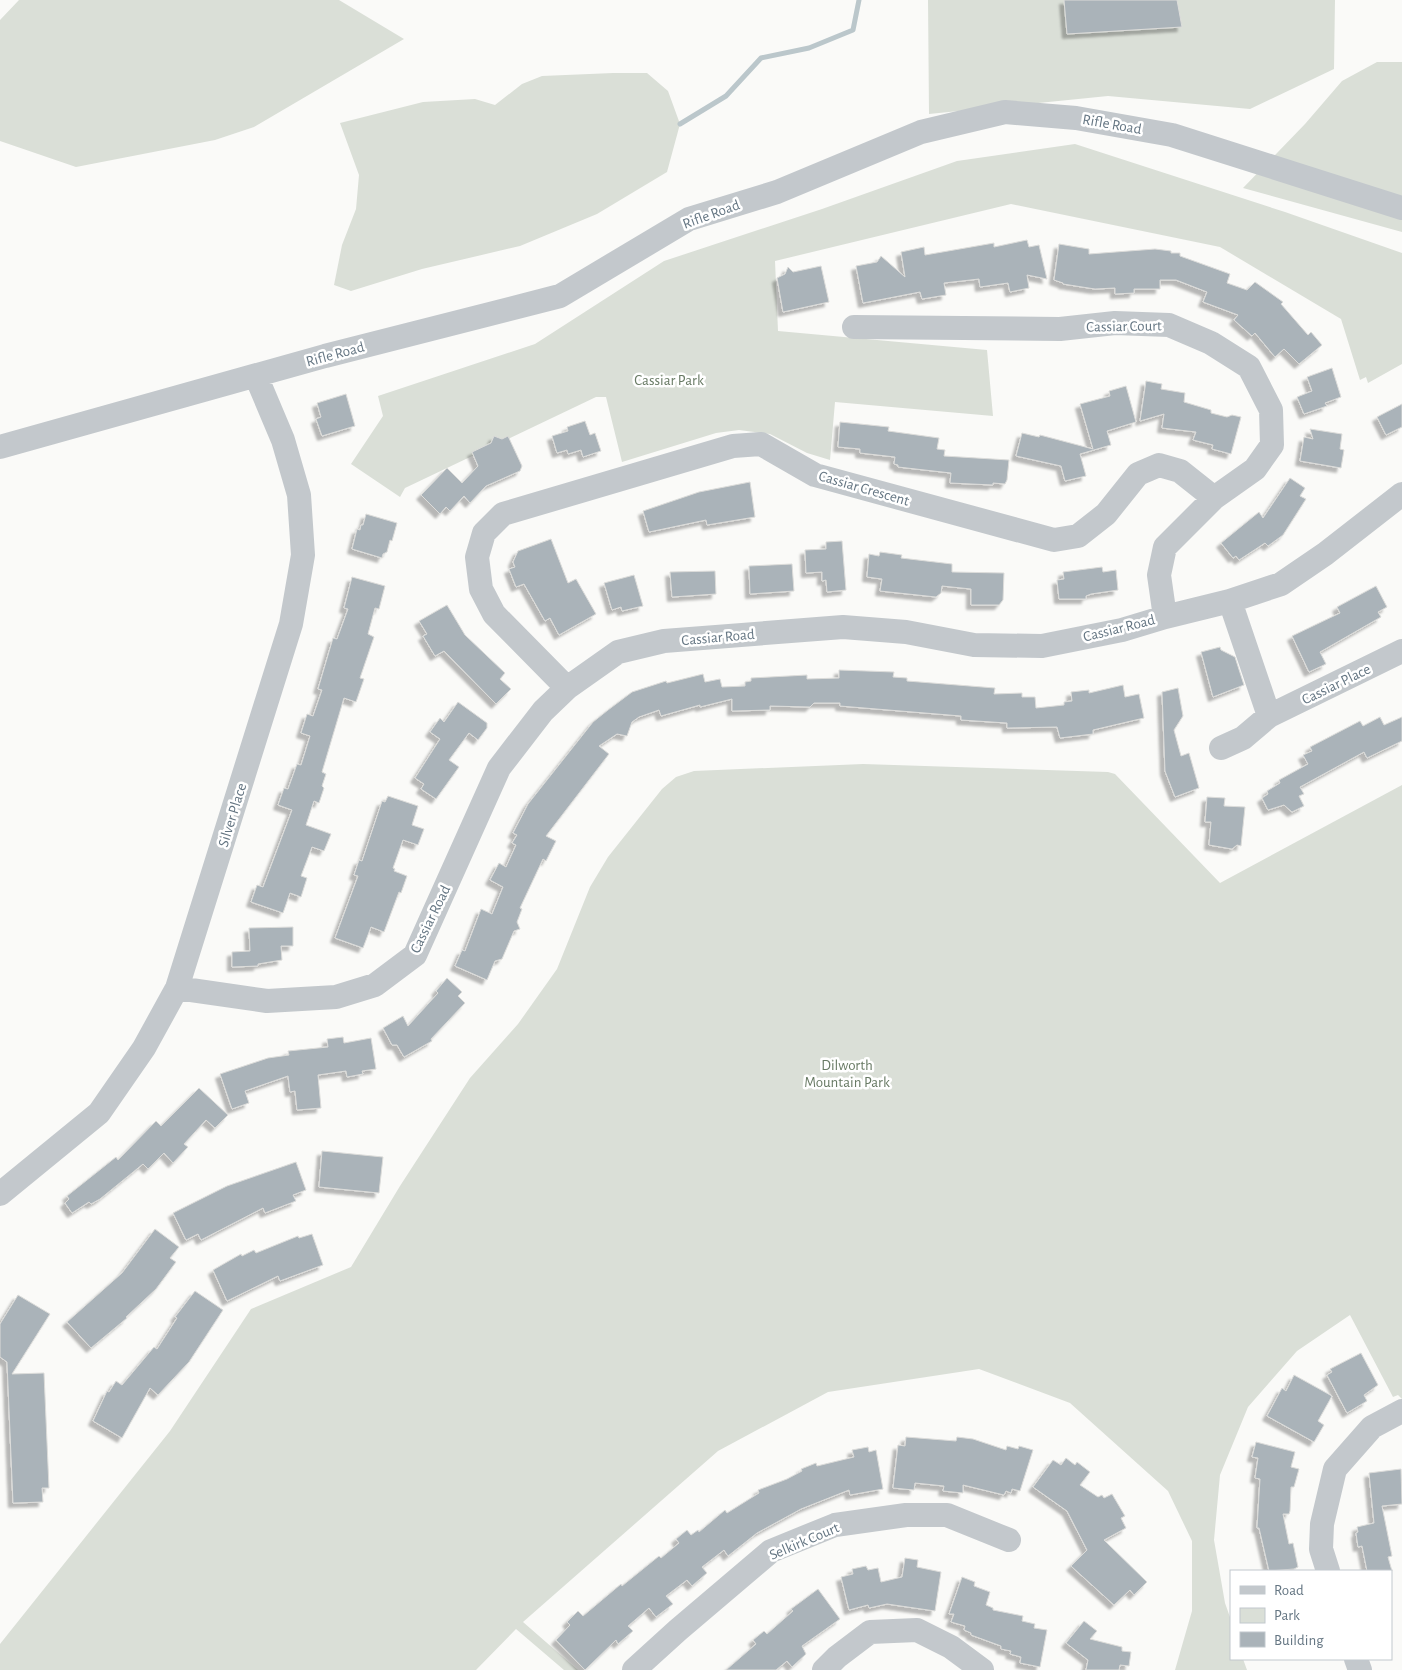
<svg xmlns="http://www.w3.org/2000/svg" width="1402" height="1670" font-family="'Alegreya Sans',sans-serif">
	<defs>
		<filter id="shadow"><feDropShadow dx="-4.5" dy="4.5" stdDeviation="1" flood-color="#0004"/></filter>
	</defs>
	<rect width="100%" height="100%" fill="#fafaf8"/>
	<path fill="#dadfd7" d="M19,0H339L404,39L254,127L215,140L76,167L0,141V20Z
		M928,0H1335L1334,69L1250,109L1108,96L929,114Z
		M1377,62H1402V232L1243,188L1305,124L1342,81Z
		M613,73H647L668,91L680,124L667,172L597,214L520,246L422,269L351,291L334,285L342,245L356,209L359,175L340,123L423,102L475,99L495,105L522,84L542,76Z
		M1075,144L1285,212L1402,253V364L1368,383L1366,377L1360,380L1341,319L1220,247L1011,204L775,261L778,331L987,350L993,416L835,402L830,460L807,453L770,434L739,430L716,433L622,462L606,397H596L405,488L400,497L351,464L383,416L378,396L535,344L664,261L822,209L957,161Z
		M863,764L1108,772L1115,774L1220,883L1402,785V1399L1398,1395L1393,1397L1350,1315L1297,1351L1248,1407L1220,1475L1214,1540L1225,1603L1231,1620V1659H1243L1247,1670H1175L1192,1611V1541L1168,1491L1070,1403L979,1369L828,1392L718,1451L523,1622L578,1670H564L516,1629L476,1670H0V1644L170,1431L251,1309L351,1267L400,1186L470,1078L518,1024L557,969L590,887L608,857L662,789L676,777L694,771Z"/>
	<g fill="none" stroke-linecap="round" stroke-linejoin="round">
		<path stroke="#bbc7cb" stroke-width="5" d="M680,124L726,96L761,58L809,48L853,30L859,0"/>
	</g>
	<path fill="#aab3b9" stroke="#dcdcda" filter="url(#shadow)" d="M1064,0H1177L1182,27L1067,34Z
		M1027,240L1029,247L1039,245L1047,279L1027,275L1029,288L1010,292L1008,283L980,287L979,279L944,283L946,295L922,299L920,292L863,303L856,266L877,262L881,256L905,277L901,252L924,247L925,255L994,243V247Z
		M1059,244L1089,249V254L1155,249L1171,251V253H1180V256L1230,274L1227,283L1247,290L1255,282L1283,302L1281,304L1308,335L1311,332L1322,345L1299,364L1284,349L1275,357L1255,333L1252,336L1234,320L1238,315L1203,302L1207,292L1176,280H1160V289H1134V293L1115,294V288L1095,289L1063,284V283L1054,280Z
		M821,266L829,302L783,312L777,278L785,274L788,267L793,272Z
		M1332,368L1341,397L1325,403L1327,406L1304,414L1297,397L1312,391L1307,377Z
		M1146,381L1162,384L1161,389L1185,393L1184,402L1211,410V413L1227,417L1232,415L1241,417L1231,454L1212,449L1213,445L1193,440L1196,432L1162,428L1164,414L1140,421Z
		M1126,386L1136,422L1107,431L1111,445L1080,454L1086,476L1065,481L1061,466L1016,456L1022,433L1039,437L1040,435L1093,449L1080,404L1110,396L1109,391Z
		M346,394L355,426L322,436L316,419L321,417L317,403Z
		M1402,404V427L1386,435L1377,417Z
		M585,421L590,435L595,433L601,451L583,457L581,450L568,454L567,450L557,453L552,436L568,431L567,427Z
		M840,422L889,427L888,431L939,438L937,449L945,450L944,456L1009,460L1007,480L1005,484L993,483V485L950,483L951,473L898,467V465L894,464L895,457L860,453V449L838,447Z
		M1310,429L1342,434L1340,449L1344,450L1341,468L1300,461L1304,437L1313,439Z
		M494,436L502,439L508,436L522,466L520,471L486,486L470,503L464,496L450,511L446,507L440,514L421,495L447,468L462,483L478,466L472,452L491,443Z
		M1290,478L1305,488L1300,496L1306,499L1283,535L1268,546L1265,543L1239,560L1236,556L1233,558L1221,543L1259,512L1263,518Z
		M750,482L755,517L707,525L706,520L649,532L643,511L699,492Z
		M366,514L397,523L392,541L390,540L387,552L383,554L382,558L352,549L357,529L360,530L361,525H363Z
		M551,539L568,583L576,579L596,614L559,635L550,618L545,621L524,584L516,587L509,569L515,567L513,562L518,551Z
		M842,541L846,590L827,592L826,580L822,581V572L806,573L805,550L826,549V542Z
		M880,552L902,555L901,558L952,564V572L1004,573L1003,600L999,605H971V589L942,586L941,593L936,597L880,591L882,579L867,577L869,554L879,556Z
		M792,564L794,591L750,594L749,566Z
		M1102,567L1103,572L1116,570L1118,590L1091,594L1086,596V599H1059L1057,580L1064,579L1063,572Z
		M715,571L716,594L672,597L670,572Z
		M634,575L643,606L622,611L621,607L612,610L604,583Z
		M352,577L385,586L379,609L375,608L368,634L374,637L360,678L364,679L356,702L344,698L322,772L326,774L322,786L324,788L319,803L314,801L306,825L331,834L324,851L312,847L301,876L307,878L301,897L290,893L283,913L251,902L257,885L263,887L292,810L278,805L284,788L288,789L297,764L301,765L310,736L301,733L307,714L313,716L322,690L318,689L333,638L337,639L348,609L344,608Z
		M1376,586L1387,607L1378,612L1381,617L1320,652L1326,664L1309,672L1292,636L1340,613L1337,607Z
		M447,605L465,635L505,673L500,679L511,689L496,704L444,651L435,656L423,636L427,634L419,621Z
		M1220,647L1221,650L1235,657L1244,685L1213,697L1201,652Z
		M839,670L894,672L893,677L907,678V681L995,688L994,694L1022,693V697H1035L1036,708L1064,705V702L1072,701L1071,692L1089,690V693L1123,685L1125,697L1139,694L1144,718L1093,730V734L1060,738L1057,727L1007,728V723L961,720V716L840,706V703H814L810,707L770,706V710L732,711V699L700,707V705L661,716L659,710L639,717L632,722L627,736L617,734L599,746L609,754L546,836L556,841L546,861L543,859L520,908L522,909L517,922L520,929L514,931L502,959L495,961L487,980L455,966L462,950L465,951L481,909L492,914L503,887L490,880L499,863L506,867L516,845L512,843L517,835L513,833L528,804L593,722L608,710L632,692L666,681L667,683L703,674L705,682L720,679L722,687L745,686V682L751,681V678L807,675V679L839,678Z
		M1178,688L1183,716L1174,730L1181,756L1189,753L1199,788L1175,797L1165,771L1162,692Z
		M458,702L487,723V728L478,740L469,733L449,760L459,767L436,799L421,789L424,784L415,778L440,739L430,732L440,718L444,722Z
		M1380,717L1384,725L1402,717V741L1367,758L1364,752L1300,787L1304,794L1299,796L1304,806L1292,812L1284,805L1268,810L1262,798L1268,794L1267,791L1280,783L1279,780L1308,764L1303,755L1312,751L1310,747L1360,721L1363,726Z
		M388,796L418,806L412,825L424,829L418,845L403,840L393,868L395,869L394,871L407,876L401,893L399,892L384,932L371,927L363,948L335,938L358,876L354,875L359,860L362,861L382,801L385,802Z
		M1207,797L1225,798L1224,806L1245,807L1241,846L1237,845L1232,849L1209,845L1211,822H1205Z
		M293,927V946H281L282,960L258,964V966L232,967V952L250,951L249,928Z
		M447,978L462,992L458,996L465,1003L431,1039L432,1041L404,1057L397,1045H392L383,1028L403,1016L408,1026L438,993L436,991Z
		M343,1037L344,1043L371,1038L376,1069L362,1071L363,1074L347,1077L346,1071L318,1075L321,1108L297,1110L295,1091L290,1092L288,1076L245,1091L249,1103L232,1109L220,1074L268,1058L289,1055L288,1051L328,1047L327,1039Z
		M199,1088L228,1115L215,1128L206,1120L184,1144L188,1147L173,1163L164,1153L148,1169L143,1164L100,1199L91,1204L89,1202L72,1213L65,1203L69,1199L67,1196L116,1157L118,1160L156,1121L161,1126Z
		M322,1151L383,1157L379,1193L319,1187Z
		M296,1162L306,1190L293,1195L296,1201L265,1213L263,1208L201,1240L198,1234L186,1240L173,1213L227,1186Z
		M155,1229L179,1247L170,1258L176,1262L156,1289L126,1317L127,1318L91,1348L67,1322L122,1273Z
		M312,1234L323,1265L280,1281L278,1276L227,1301L213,1270L241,1254L242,1256L254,1250L256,1253L298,1236L299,1238Z
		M195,1291L223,1310L189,1362L158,1395L150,1388L122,1438L93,1421L107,1391L109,1392L116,1381L122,1385L154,1347L157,1349L177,1318L175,1317Z
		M18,1295L50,1314L12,1374L44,1373L49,1488H42L43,1502L13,1503L7,1362L0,1357V1324Z
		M1361,1353L1378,1385L1364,1395L1367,1401L1347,1413L1327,1375L1332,1372L1330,1369Z
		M1294,1375L1332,1396L1318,1421L1324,1425L1314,1442L1267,1416L1282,1388L1286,1391Z
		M906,1437L956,1441L957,1437L973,1439L1006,1450L1007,1446L1018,1449L1019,1446L1033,1450L1020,1491L1012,1489L1011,1493L1006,1491L1004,1495L963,1485V1493L943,1491L944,1486L915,1483L914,1490L893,1488L898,1445L905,1446Z
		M1256,1442L1295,1452L1291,1467L1299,1469L1294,1487H1291L1290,1511L1289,1514H1283L1289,1544L1293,1543L1298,1567L1294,1569L1269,1571L1259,1528H1257L1260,1479L1255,1478L1258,1458L1252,1457Z
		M868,1447L869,1452L876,1450L883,1489L850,1495L849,1490L801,1509L757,1533L728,1556L724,1550L702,1567L707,1573L692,1586L687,1580L666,1596L673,1604L656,1617L649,1608L628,1626L633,1631L618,1644L616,1640L585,1670L556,1640L570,1625L567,1622L578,1611L583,1616L621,1584L622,1586L659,1556L661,1558L679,1543L676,1539L687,1530L691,1535L698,1530L699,1532L725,1510L727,1513L759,1493L758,1490L787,1479L802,1471L801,1469L816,1463L817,1466L854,1457L852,1450Z
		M1066,1458L1075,1465L1077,1462L1090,1472L1080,1485L1098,1497L1102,1495L1104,1498L1112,1494L1125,1516L1121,1518L1126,1528L1104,1540L1147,1582L1134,1595L1130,1590L1114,1605L1071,1566L1087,1550L1067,1511L1033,1487L1053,1460L1061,1465Z
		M1401,1469L1402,1504L1382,1506L1392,1556L1388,1557L1392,1571H1367L1362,1546L1358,1547L1356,1533L1358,1532L1357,1527L1374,1523L1369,1473Z
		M905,1558L918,1560L917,1567L941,1572L935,1611L887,1604L869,1608L868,1605L849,1610L841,1577L853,1574L852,1569L866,1566L868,1570L878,1568L881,1582L902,1577Z
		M962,1577L975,1582L974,1586L990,1592L986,1605L993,1608V1610L1023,1616L1022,1621L1035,1624L1034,1628L1047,1630L1040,1667L1020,1663L1021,1657L1010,1654L1011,1651L1001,1649V1646L971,1635V1633L964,1630L965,1626L951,1622L954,1614H949Z
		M818,1589L840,1619L802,1646L806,1654L792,1667L787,1661L776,1670H726L756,1644L753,1640L764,1631L767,1634L793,1611L791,1609Z
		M1084,1621L1097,1631L1090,1639L1122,1647V1651L1131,1652L1129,1666L1120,1665L1119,1670H1086L1088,1660L1066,1643Z"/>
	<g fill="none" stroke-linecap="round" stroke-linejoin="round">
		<path stroke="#c3c8cc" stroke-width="24" d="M854,327L1060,329L1115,323L1169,325L1211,343L1249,367L1271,410L1272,445L1255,469L1214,498
			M0,447L325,356L560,296L689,219L777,192L921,132L1005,112L1076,118L1172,135L1402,208
			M1230,601L1269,716L1402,651
			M567,688L494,614L481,589L477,557L484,533L503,514L733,446L761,444L815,475L1054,540L1078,536L1106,514L1138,474L1159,465L1180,471L1214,498L1165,547L1159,575L1165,617
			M1221,748L1243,738L1269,716
			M177,988L267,1001L336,997L375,985L415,955L499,768L543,711L567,688L618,652L664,641L843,627L906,632L974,645L1042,646L1122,630L1165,617L1230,601L1281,584L1325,554L1402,494
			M0,1194L99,1113L144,1048L177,988L291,624L303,555L299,495L283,440L256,376
			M1328,1571L1321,1549L1322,1524L1335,1469L1372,1427L1402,1411
			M1356,1659L1360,1670
			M634,1670L678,1630L771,1551L835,1525L906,1515H947L1009,1540
			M824,1670L837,1657L870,1632L917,1630L951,1647L982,1670"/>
	</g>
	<g text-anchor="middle" stroke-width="5" stroke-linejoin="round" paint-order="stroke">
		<g font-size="15" fill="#657683" stroke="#fff">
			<text transform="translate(1112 124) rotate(10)" y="5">Rifle Road</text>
			<text transform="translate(711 214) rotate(-20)" y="5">Rifle Road</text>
			<text transform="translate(1124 326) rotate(-1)" y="5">Cassiar Court</text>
			<text transform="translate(335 354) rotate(-15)" y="5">Rifle Road</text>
			<text transform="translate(864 488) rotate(16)" y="5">Cassiar Crescent</text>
			<text transform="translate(1119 628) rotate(-14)" y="5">Cassiar Road</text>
			<text transform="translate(718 637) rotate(-5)" y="5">Cassiar Road</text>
			<text transform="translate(1336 684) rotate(-26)" y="5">Cassiar Place</text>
			<text transform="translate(232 815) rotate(-73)" y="5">Silver Place</text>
			<text transform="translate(430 919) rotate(-64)" y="5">Cassiar Road</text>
			<text transform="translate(804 1541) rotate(-23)" y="5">Selkirk Court</text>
		</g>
		<g font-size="15" fill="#687a64" stroke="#fff">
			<text x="669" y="385">Cassiar Park</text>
			<text x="847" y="1070">Dilworth<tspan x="847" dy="17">Mountain Park</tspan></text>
		</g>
	</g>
	<rect x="1230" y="1570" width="162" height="90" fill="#ffffff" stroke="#c1c8cd"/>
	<rect x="1240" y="1586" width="25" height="8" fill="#c3c8cc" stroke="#c1c8cd"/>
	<text x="1274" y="1595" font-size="15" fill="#657683">Road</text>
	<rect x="1240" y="1608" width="25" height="15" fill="#dadfd7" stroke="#c1c8cd"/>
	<text x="1274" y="1620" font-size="15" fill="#657683">Park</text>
	<rect x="1240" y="1632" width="25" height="15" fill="#aab3b9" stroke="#c1c8cd"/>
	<text x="1274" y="1645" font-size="15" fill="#657683">Building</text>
</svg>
